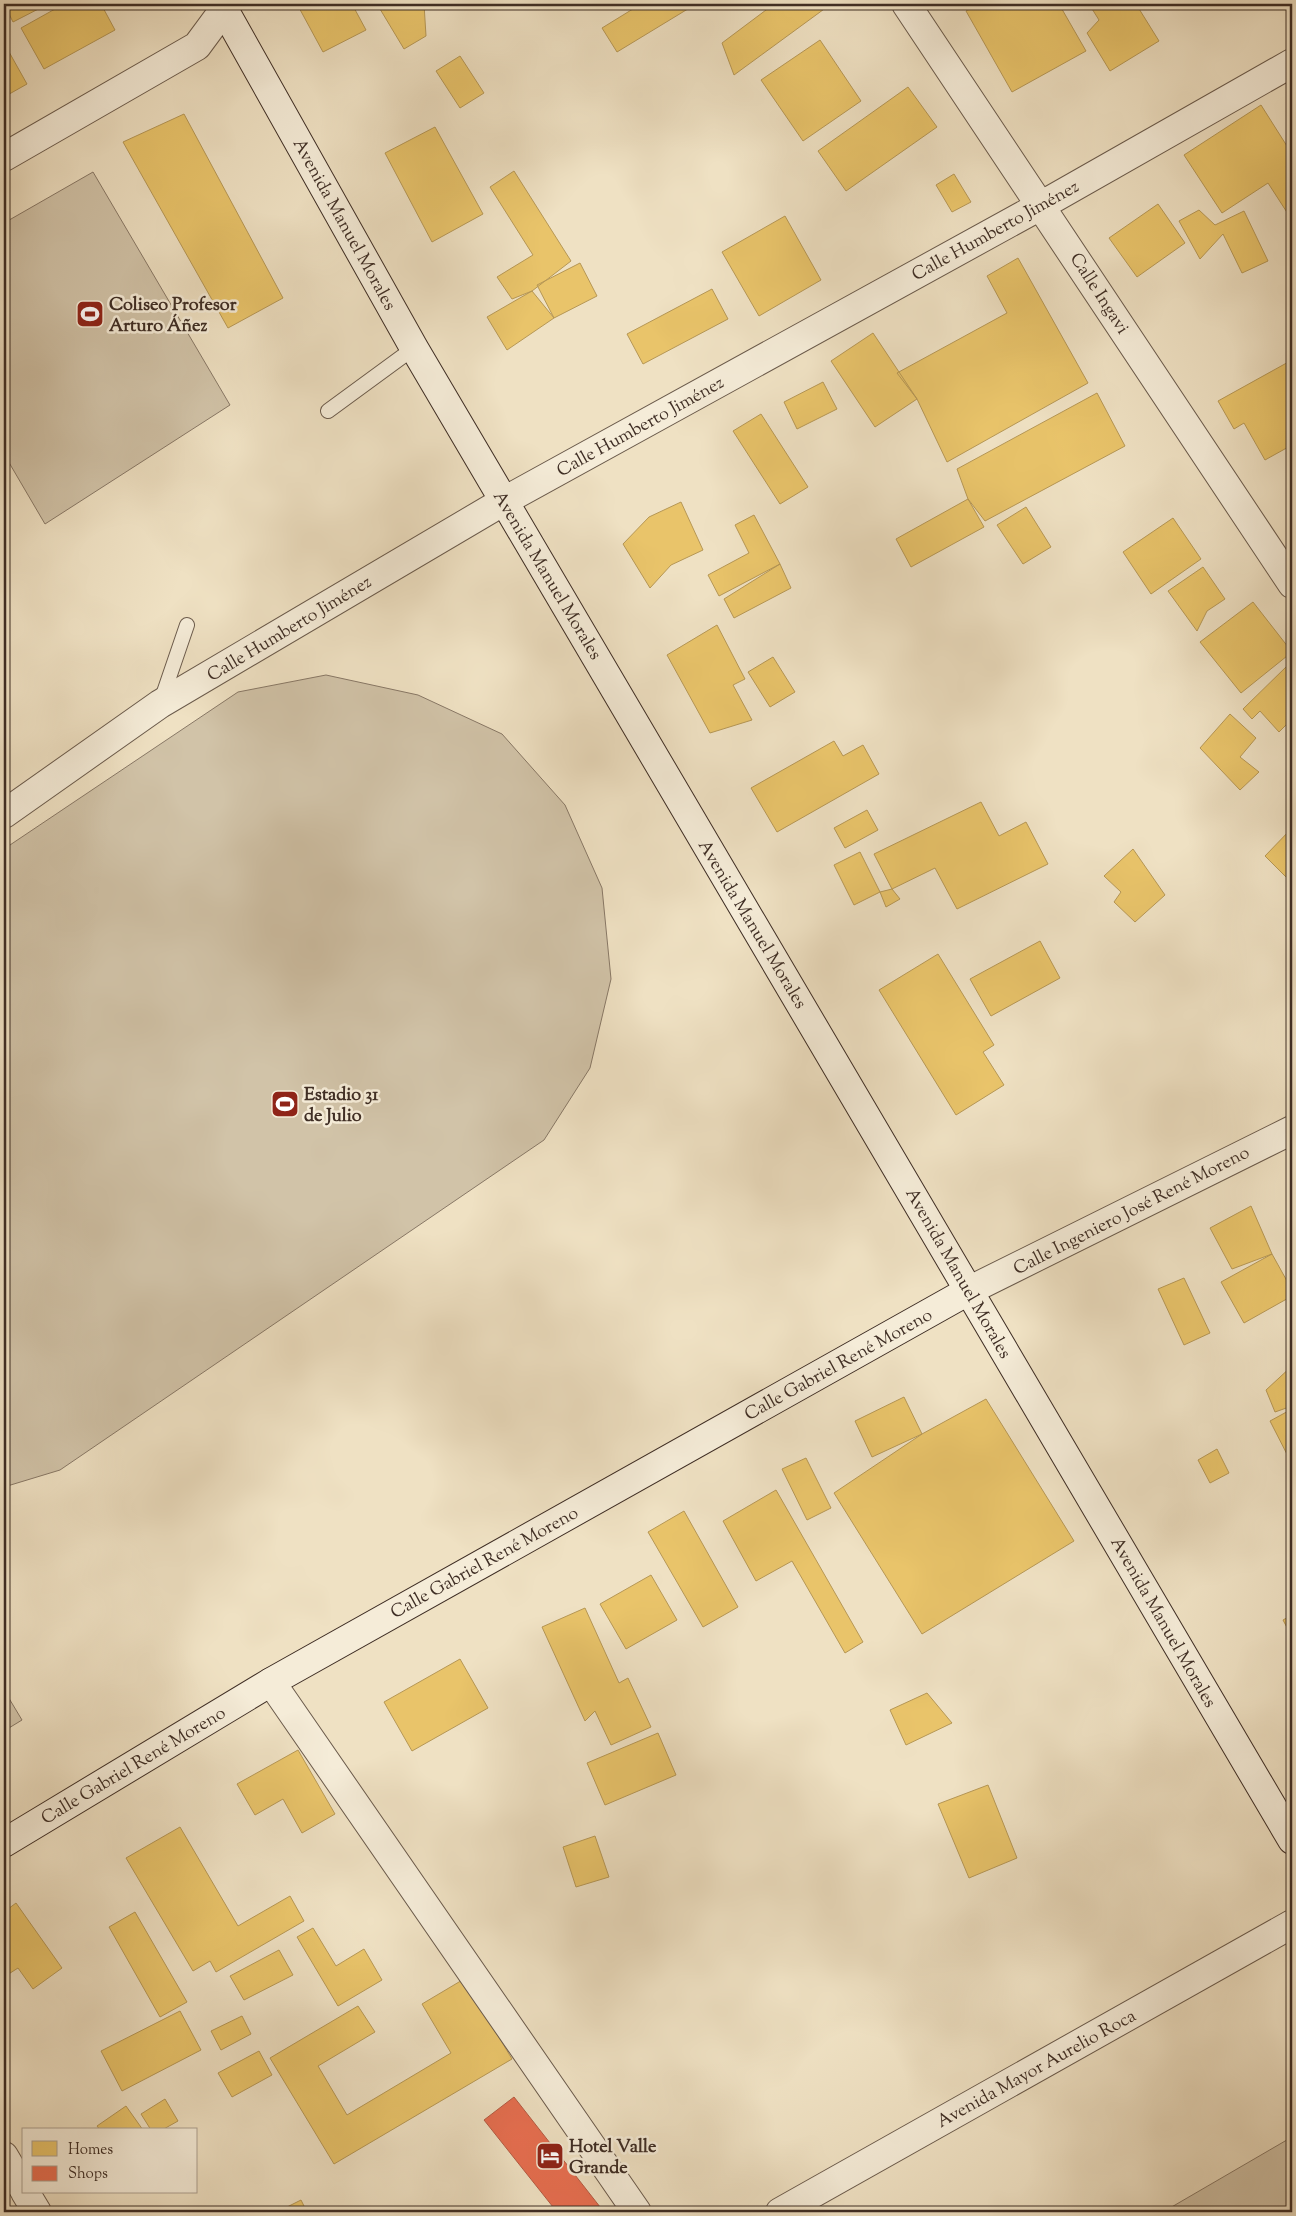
<svg xmlns="http://www.w3.org/2000/svg" width="1296" height="2216" font-family="'Sorts Mill Goudy',serif">
	<rect width="100%" height="100%" fill="#efe1c3"/>
	<filter id="stains"><feTurbulence type="fractalNoise" baseFrequency=".004" numOctaves="4"/><feColorMatrix values="0 0 0 0 .2 0 0 0 0 .09 0 0 0 0 .02 0 0 0 .5 -.17"/></filter>
	<radialGradient id="worn" r=".72"><stop offset=".6" stop-color="#630" stop-opacity="0"/><stop offset="1" stop-color="#630" stop-opacity=".3"/></radialGradient>
	<path fill="#d1c3a8" stroke="#887866" d="M93,172L230,405L45,524L4,454V223Z
		M326,675L418,695L502,734L565,805L602,888L611,979L590,1068L544,1140L60,1470L4,1487V849L238,692Z
		M4,1690L22,1720L4,1731Z
		M1292,2137V2212H1163Z"/>
	<path fill="#e9c46a" stroke="#b69755" d="M4,4H48L13,22Z
		M64,4H101L115,30L44,69L21,28Z
		M297,4H352L366,30L323,52Z
		M377,4H424L426,36L404,49Z
		M641,4H696L617,52L602,28Z
		M774,4H831L734,75L722,43Z
		M979,4H1059L1086,51L1012,92L966,11Z
		M1089,4H1136L1159,41L1110,71L1087,33L1099,20Z
		M820,40L861,101L803,141L761,80Z
		M4,43L27,84L4,97Z
		M460,56L484,93L460,108L436,71Z
		M908,87L937,127L846,191L818,151Z
		M1261,105L1292,154V215L1290,217L1268,183L1222,213L1184,155Z
		M184,114L283,298L228,328L123,142Z
		M435,127L483,214L432,242L385,153Z
		M514,171L571,261L532,291L512,299L497,277L533,255L490,187Z
		M954,174L971,202L952,212L936,185Z
		M1158,204L1185,243L1137,277L1109,238Z
		M1199,210L1215,225L1244,211L1268,261L1242,273L1223,234L1200,259L1179,221Z
		M785,216L821,280L759,316L722,252Z
		M1018,258L1088,383L947,462L917,399L897,373L1007,313L987,276Z
		M580,263L597,296L554,318L537,285Z
		M712,289L728,319L643,364L627,334Z
		M532,291L554,318L507,350L487,317Z
		M873,333L917,399L875,427L831,361Z
		M1292,360V445L1265,460L1244,423L1234,429L1218,401Z
		M823,382L837,409L797,429L784,402Z
		M1097,393L1125,446L985,521L968,499L957,469Z
		M761,414L808,487L780,504L733,431Z
		M968,499L984,527L911,567L896,539Z
		M681,502L703,550L671,565L650,588L623,544L649,517Z
		M1026,507L1051,547L1023,564L997,525Z
		M754,515L780,564L719,596L708,575L749,553L735,525Z
		M1173,518L1201,559L1151,594L1123,552Z
		M780,564L791,588L734,618L724,599Z
		M1203,567L1225,599L1207,611L1197,631L1168,591Z
		M1253,602L1292,652L1241,693L1200,642Z
		M717,625L745,679L733,685L752,720L710,733L667,655Z
		M773,657L795,692L770,707L748,672Z
		M1287,666L1292,671V719L1279,732L1260,711L1252,719L1243,709Z
		M1230,714L1256,738L1240,757L1259,772L1240,790L1200,748Z
		M834,741L843,756L863,745L879,774L777,832L751,788Z
		M981,802L999,836L1026,822L1048,864L957,909L935,868L892,889L874,854Z
		M867,810L878,830L845,848L834,828Z
		M1292,828V873L1287,878L1265,856Z
		M1133,849L1165,895L1135,922L1114,902L1121,892L1104,876Z
		M860,852L880,892L854,905L834,865Z
		M892,889L900,899L886,907L880,892Z
		M1040,941L1060,978L991,1016L970,979Z
		M938,954L994,1045L983,1052L1004,1085L956,1115L879,990Z
		M1251,1206L1272,1254L1232,1269L1210,1228Z
		M1272,1254L1292,1290V1296L1244,1323L1221,1282Z
		M1184,1278L1210,1333L1184,1345L1158,1289Z
		M1292,1366V1406L1275,1412L1266,1390Z
		M904,1397L922,1434L872,1457L855,1421Z
		M986,1399L1074,1541L922,1634L834,1493L922,1434Z
		M1292,1409V1464L1270,1421Z
		M1217,1449L1229,1473L1210,1483L1198,1460Z
		M806,1458L831,1508L807,1520L782,1469Z
		M776,1490L863,1642L845,1653L792,1561L756,1581L723,1521Z
		M684,1511L738,1607L703,1627L648,1532Z
		M651,1575L677,1620L626,1649L600,1604Z
		M585,1608L619,1683L628,1678L651,1727L611,1745L595,1711L585,1721L542,1627Z
		M1292,1615V1637L1283,1620Z
		M460,1659L488,1708L412,1751L384,1702Z
		M927,1693L952,1723L906,1745L890,1710Z
		M658,1733L676,1775L605,1805L587,1763Z
		M298,1750L335,1814L302,1833L283,1799L255,1815L237,1784Z
		M988,1785L1017,1858L969,1878L938,1804Z
		M180,1827L238,1926L290,1896L304,1921L216,1972L210,1961L193,1971L126,1858Z
		M595,1836L609,1877L576,1887L563,1847Z
		M16,1903L62,1968L33,1989L18,1968L4,1977V1912Z
		M135,1912L187,2002L160,2017L109,1927Z
		M313,1928L336,1966L364,1949L382,1980L338,2006L297,1937Z
		M279,1950L293,1975L244,2000L230,1976Z
		M464,1979L512,2059L334,2164L270,2058L358,2006L375,2032L318,2066L347,2115L451,2053L422,2004Z
		M180,2011L201,2050L122,2091L101,2051Z
		M242,2016L251,2034L221,2050L211,2031Z
		M259,2051L272,2075L232,2097L218,2073Z
		M165,2099L178,2121L162,2130H151L141,2114Z
		M126,2106L143,2130H100L97,2126Z
		M301,2200L307,2212H277Z"/>
	<path fill="#e76f51" stroke="#b55c44" d="M514,2097L604,2212H557L484,2120Z"/>
	<g fill="none" stroke-linecap="round" stroke-linejoin="round">
		<defs>
			<path id="lane" d="M328,411L414,348
				M161,701L187,625"/>
			<path id="street" d="M906,4L1292,584
				M4,157L197,46L228,4
				M4,814L160,704L504,501L1042,205L1292,63
				M970,1290L1292,1130
				M271,1682L637,2212
				M4,2156L24,2190
				M25,2192L37,2212
				M780,2212L1292,1924"/>
			<path id="secondary" d="M221,4L414,348L1292,1840
				M4,1843L271,1682L970,1290"/>
		</defs>
		<use href="#lane" stroke="#6b5b4c" stroke-width="16"/>
		<use href="#street" stroke="#6b5b4c" stroke-width="30"/>
		<use href="#secondary" stroke="#3f2e25" stroke-width="30"/>
		<use href="#lane" stroke="#f5ecd8" stroke-width="14"/>
		<use href="#street" stroke="#f5ecd8" stroke-width="28"/>
		<use href="#secondary" stroke="#f5ecd8" stroke-width="28"/>
	</g>
	<defs>
		<symbol id="stadium-square" viewBox="-11 -11 22 22"><rect x="-9" y="-9" width="18" height="18" rx="4" fill="#8f2418" stroke="#f5ecd8"/><path d="M0-5a6.5 5 0 1 0 0 10a6.5 5 0 1 0 0-10ZM-3.5-1.8h7v3.6h-7Z" fill="#fff"/></symbol>
		<symbol id="hotel-square" viewBox="-11 -11 22 22"><rect x="-9" y="-9" width="18" height="18" rx="4" fill="#8f2418" stroke="#f5ecd8"/><path d="M-6-4.5h1.5V1H6V5H4.5V3h-9V5H-6ZM-4 0a1.8 1.8 0 1 1 3.6 0ZM.5 0V-2.5h3Q6-2.5 6 0Z" fill="#fff"/></symbol>
	</defs>
	<g fill-rule="evenodd">
		<use href="#stadium-square" x="74" y="298" width="32" height="32"/>
		<use href="#stadium-square" x="269" y="1088" width="32" height="32"/>
		<use href="#hotel-square" x="534" y="2140" width="32" height="32"/>
	</g>
	<g text-anchor="middle" stroke-width="5" stroke-linejoin="round" paint-order="stroke">
		<g font-size="18" fill="#3f2e25" stroke="#f5ecd8">
			<text transform="translate(345 224) rotate(61)" y="6">Avenida Manuel Morales</text>
			<text transform="translate(995 230) rotate(-29)" y="6">Calle Humberto Jiménez</text>
			<text transform="translate(1100 293) rotate(57)" y="6">Calle Ingavi</text>
			<text transform="translate(640 426) rotate(-29)" y="6">Calle Humberto Jiménez</text>
			<text transform="translate(548 575) rotate(59)" y="6">Avenida Manuel Morales</text>
			<text transform="translate(289 628) rotate(-31)" y="6">Calle Humberto Jiménez</text>
			<text transform="translate(753 924) rotate(59)" y="6">Avenida Manuel Morales</text>
			<text transform="translate(1131 1210) rotate(-27)" y="6">Calle Ingeniero José René Moreno</text>
			<text transform="translate(959 1273) rotate(60)" y="6">Avenida Manuel Morales</text>
			<text transform="translate(838 1364) rotate(-29)" y="6">Calle Gabriel René Moreno</text>
			<text transform="translate(484 1562) rotate(-29)" y="6">Calle Gabriel René Moreno</text>
			<text transform="translate(1164 1622) rotate(60)" y="6">Avenida Manuel Morales</text>
			<text transform="translate(133 1765) rotate(-31)" y="6">Calle Gabriel René Moreno</text>
			<text transform="translate(1036 2068) rotate(-29)" y="6">Avenida Mayor Aurelio Roca</text>
		</g>
		<g font-size="18" font-weight="bold" fill="#3f2e25" stroke="#f5ecd8" text-anchor="start">
			<text x="109" y="310">Coliseo Profesor<tspan x="109" dy="21">Arturo Áñez</tspan></text>
			<text x="304" y="1100">Estadio 31<tspan x="304" dy="21">de Julio</tspan></text>
			<text x="569" y="2152">Hotel Valle<tspan x="569" dy="21">Grande</tspan></text>
		</g>
	</g>
	<rect width="1296" height="2216" fill="none" stroke="#efe1c3" stroke-width="20"/>
	<rect x="5" y="5" width="1286" height="2206" fill="none" stroke="#3f2e25" stroke-width="2.5"/>
	<rect x="10" y="10" width="1276" height="2196" fill="none" stroke="#3f2e25"/>
	<rect x="22" y="2128" width="175" height="65" fill="#f5ecd8" stroke="#aca090"/>
	<rect x="32" y="2141" width="25" height="15" fill="#e9c46a" stroke="#aca090"/>
	<text x="68" y="2154" font-size="15" fill="#3f2e25">Homes</text>
	<rect x="32" y="2166" width="25" height="15" fill="#e76f51" stroke="#aca090"/>
	<text x="68" y="2178" font-size="15" fill="#3f2e25">Shops</text>
	<rect width="100%" height="100%" filter="url(#stains)"/>
	<rect width="100%" height="100%" fill="url(#worn)"/>
</svg>
